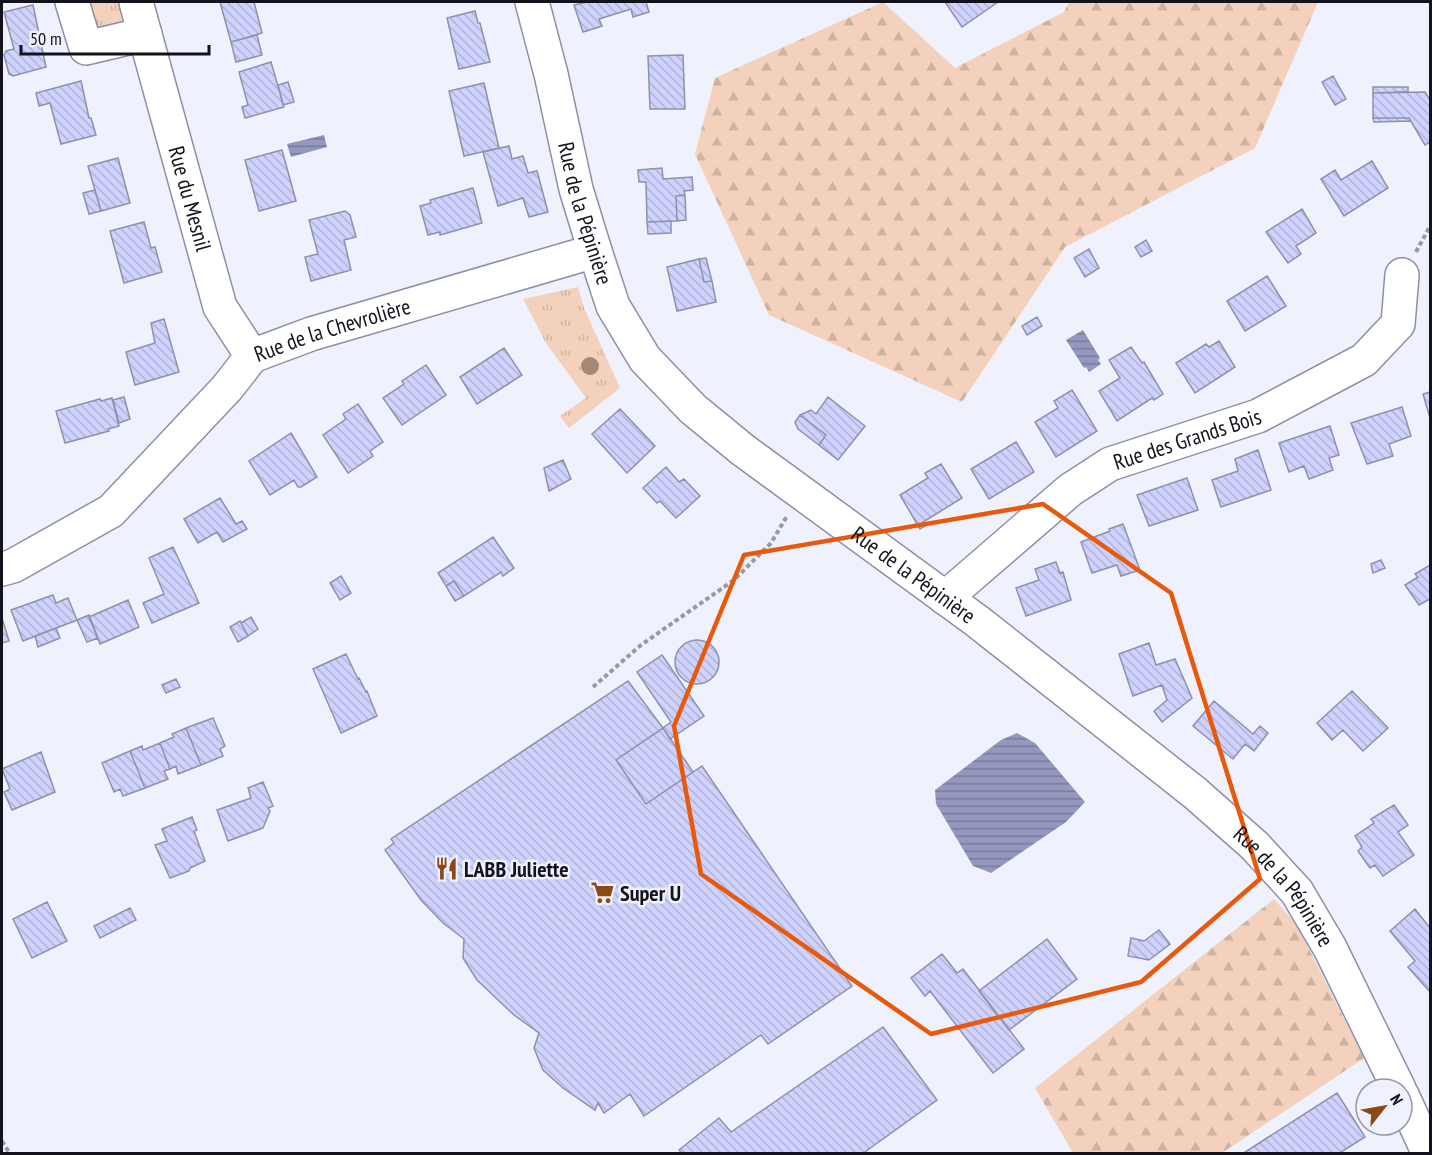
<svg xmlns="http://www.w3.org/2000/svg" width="1432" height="1155" font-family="'PT Sans Narrow',sans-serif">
	<defs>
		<pattern id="grass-tufts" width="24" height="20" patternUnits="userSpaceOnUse" patternTransform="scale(1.5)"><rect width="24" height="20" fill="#f3d1bc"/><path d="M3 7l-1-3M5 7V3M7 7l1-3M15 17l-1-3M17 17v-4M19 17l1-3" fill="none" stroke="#cfb3a1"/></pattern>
		<pattern id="forest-firs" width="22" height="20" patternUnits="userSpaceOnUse" patternTransform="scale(1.5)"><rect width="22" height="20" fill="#f3d1bc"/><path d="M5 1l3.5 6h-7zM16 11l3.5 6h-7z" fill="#cfb3a1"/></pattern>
		<pattern id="water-rules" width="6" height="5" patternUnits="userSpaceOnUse" patternTransform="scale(1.5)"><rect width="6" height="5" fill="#9498bf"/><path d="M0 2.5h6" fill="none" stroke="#777b9b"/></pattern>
		<pattern id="building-back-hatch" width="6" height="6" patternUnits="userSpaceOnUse" patternTransform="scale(1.5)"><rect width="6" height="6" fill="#ced2fc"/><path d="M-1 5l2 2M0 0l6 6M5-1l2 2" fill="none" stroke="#b0b3d8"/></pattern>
	</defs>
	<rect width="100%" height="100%" fill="#eff1fc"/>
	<path fill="url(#grass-tufts)" d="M88,2H125L129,21L102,30L96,27Z
		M578,287L584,308L620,388L569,428L560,416L586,398L546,343L523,299Z"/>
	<path fill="url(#forest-firs)" d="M883,2L955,68L1064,12L1069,2H1318L1255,148L1065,247L962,402L769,315L695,154L715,78Z
		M1274,899L1297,925L1364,1058L1222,1153H1073L1035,1088Z"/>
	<path fill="url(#water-rules)" d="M324,135L327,147L291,157L287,144Z
		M1083,330L1100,358L1098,360L1101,364L1089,372L1086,367L1084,368L1066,340Z
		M1017,733L1035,743L1085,802L1066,822L991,873L973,866L936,804L935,790L1001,740Z"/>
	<path fill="url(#building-back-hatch)" stroke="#8e91ab" stroke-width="1.5" d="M220,2H254L262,33L231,42Z
		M587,2H646L649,12L633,17L631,9L599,19L602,26L583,32L574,5Z
		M945,2H998L962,27Z
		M33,5L46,67L13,76L9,74L4,55L6,51L14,49L4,12Z
		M475,11L478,23H480L490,62L459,69L447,18Z
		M257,35L262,55L236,62L231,42Z
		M683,55L685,109H650L648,56Z
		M271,62L284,107L245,118L242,107L248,105L239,72Z
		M1333,76L1346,99L1335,105L1322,82Z
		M81,81L89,118H91L96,135L61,144L50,103L39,106L36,93Z
		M288,82L294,102L283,105L278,85Z
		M484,83L499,148L464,156L449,91Z
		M1373,87H1408V92L1373,93Z
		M1425,92L1430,100V142L1425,145L1409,118H1373V93Z
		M1373,118H1409L1410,121L1374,122Z
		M509,146L512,159L523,156L528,173L537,171L548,212L529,217L523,198L498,206L483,152Z
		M282,150L296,201L259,211L245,160Z
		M118,158L130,203L101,211L88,166Z
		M1372,161L1388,188L1344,216L1321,179L1335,170L1341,180Z
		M662,168L663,179L692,177L693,190L684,191L685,195L676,196L677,221L647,222L646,182H639L638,170Z
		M473,188L482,223L440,235V232L428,235L420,206L431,203L430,200Z
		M95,190L101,211L89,214L83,193Z
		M685,195L686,220L677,221L676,196Z
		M1302,209L1316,233L1296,246L1301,254L1288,263L1266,232Z
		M345,211L350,215L356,237L344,240L351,270L311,281L305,257L318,254L309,220Z
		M671,221V233L648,234L647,222Z
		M144,222L151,248L155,247L162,272L124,283L110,231Z
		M1146,240L1152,251L1141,257L1135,247Z
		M1089,249L1099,268L1085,277L1074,258Z
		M706,258L712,281L704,282L699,259Z
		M699,259L704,282L712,281L716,302L677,311L667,267Z
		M1267,276L1286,306L1245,331L1227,301Z
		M1037,317L1042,326L1027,335L1022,326Z
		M164,319L179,372L135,385L126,352L155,343L151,323Z
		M1219,341L1235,367L1195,393L1176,363L1206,344L1209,347Z
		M1131,347L1142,363L1144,362L1163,394L1154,400L1152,398L1117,421L1099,391L1120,378L1109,360Z
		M504,348L522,375L477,404L460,377Z
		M426,365L446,395L402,425L383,398L404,384L402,381Z
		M1072,390L1097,431L1056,457L1035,422L1058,408L1054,401Z
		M1430,392V418L1423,394Z
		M124,397L130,419L119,423L113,400Z
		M828,397L865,426L838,460L819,445L826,435L800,415L811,410L816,414Z
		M112,398L119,426L108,429L109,431L65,443L56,411L100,399L101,401Z
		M358,404L383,442L370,451L373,456L348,473L323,435L346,419L343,414Z
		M1402,407L1411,436L1389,444L1393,456L1367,464L1351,423Z
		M620,409L655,446L627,473L592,434Z
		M800,415L826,435L819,445L798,429L795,422Z
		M1330,426L1339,455L1329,458L1333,470L1309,479L1304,466L1289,472L1279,443Z
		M291,433L317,477L301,487H298L294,480L270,495L249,461Z
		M1016,442L1034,472L989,499L971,469Z
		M1258,450L1271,490L1221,507L1212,480L1238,471L1235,459Z
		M563,460L571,479L549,491L544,468Z
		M941,464L962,498L923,522L925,526L920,529L900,495L928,478L925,473Z
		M666,467L679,482L684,479L700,496L676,518L660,501L657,503L643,488Z
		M1187,478L1198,510L1149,526L1137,495Z
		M220,498L236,524L242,521L247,529L223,542L217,532L198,543L184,519Z
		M1123,524L1140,570L1121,576L1117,565L1092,573L1081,542L1110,531L1109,529Z
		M493,537L514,568L503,576L501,572L464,596L454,581L446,586L438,573Z
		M173,547L199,603L152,623L143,603L164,594L149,558Z
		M1381,560L1385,568L1373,573L1371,564Z
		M1056,562L1060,573L1063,572L1071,600L1026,616L1016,588L1039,580L1035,569Z
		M1430,565V599L1419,605L1405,585L1418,577L1415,574Z
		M341,576L351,593L340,600L330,583Z
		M454,581L464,596L455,601L446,586Z
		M53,595L56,603L68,598L77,620L23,641L11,610Z
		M128,600L139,627L100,644L89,617Z
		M89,615L98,638L87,642L77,620Z
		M251,617L258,629L248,636L241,623Z
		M2,618L9,641L2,643Z
		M240,621L248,636L238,642L230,627Z
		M56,628L60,638L38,647L35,636Z
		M675 662a22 22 0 1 1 44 0a22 22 0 1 1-44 0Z
		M1149,643L1156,665L1175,659L1192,698L1162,722L1154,711L1167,700L1162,685L1133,696L1119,654Z
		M346,654L358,679L359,678L366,692L367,691L377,716L341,733L313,669Z
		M662,655L704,716L670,739L663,728L671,722L637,672Z
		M176,679L180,687L166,693L162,685Z
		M628,681L663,728L616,760L646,804L702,766L852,986L768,1044L761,1035L644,1116L630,1094L604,1113L598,1103L595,1110L563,1088L543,1070L534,1048L539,1033L514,1015L477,980L463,958L464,939L443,923L421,900L385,850L394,843L391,839Z
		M1352,691L1388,728L1363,751L1343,730L1332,740L1317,723Z
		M1214,701L1253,734L1260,726L1268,733L1254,751L1245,744L1233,759L1193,726Z
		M213,718L225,746L220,749L223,756L201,765L186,728Z
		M186,728L201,765L178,774L176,766L170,769L160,743L174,737L172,734Z
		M663,728L693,772L646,804L616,760Z
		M160,743L170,769L164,771L168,779L145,788L130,751L142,746L143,750Z
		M130,751L145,788L123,796L120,789L114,792L102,763Z
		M41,752L55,792L12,810L4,792L10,789L2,769Z
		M263,782L273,806L268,808L270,811L263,828L228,841L217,810L251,798L248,788Z
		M1394,805L1408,825L1398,832L1414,855L1383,876L1375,865L1370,868L1358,851L1362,847L1355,836L1374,823L1371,819Z
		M192,817L197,830L194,831L205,861L190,868L189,871L170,878L155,845L167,841L162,829Z
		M47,902L67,941L32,958L13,919Z
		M130,908L136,920L100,938L94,926Z
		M1415,909L1430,928V992L1408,967L1415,961L1390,931Z
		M1159,930L1170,944L1149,960L1128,956L1131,938L1144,941Z
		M1047,939L1077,979L1009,1030L979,991Z
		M942,954L957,973L963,969L1024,1049L993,1073L930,991L925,996L911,978Z
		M883,1027L937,1100L862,1154H683L679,1150L719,1118L731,1132Z
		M1337,1093L1365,1137L1338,1154H1242Z"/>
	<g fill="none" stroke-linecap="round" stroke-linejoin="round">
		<defs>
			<g id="minor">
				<path d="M72,2L86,48L145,34"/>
				<path id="s1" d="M136,2L220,307L252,356"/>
				<path id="s2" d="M532,2L551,74L576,189L595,251L613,306L645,359L693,409L743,450L977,621L1195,793L1255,846L1297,892L1330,948L1399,1089"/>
				<path id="s3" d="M2,569L13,566L111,511L227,388L252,356L311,334L595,251"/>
				<path id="s4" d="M945,598L1070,490L1110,464L1258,416L1364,360L1398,324L1402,275"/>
				<path d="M1402,1095L1429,1154"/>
			</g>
		</defs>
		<use href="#minor" stroke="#8c8fa9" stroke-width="36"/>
		<path stroke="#9799a4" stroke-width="4" stroke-dasharray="4.5 3" stroke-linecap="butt" d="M1416,252L1430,226
			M593,687L641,645L734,580L771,543L787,516
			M2,1141L10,1154"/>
		<use href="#minor" stroke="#fff" stroke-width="33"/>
	</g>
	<circle fill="#a38877" cx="590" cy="366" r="9"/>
	<path fill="none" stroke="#e8590c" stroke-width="4.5" stroke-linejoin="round" d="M1043,504L1171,593L1260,879L1141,982L931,1034L701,874L674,726L744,555Z"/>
	<defs>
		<symbol id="restaurant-bare" viewBox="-9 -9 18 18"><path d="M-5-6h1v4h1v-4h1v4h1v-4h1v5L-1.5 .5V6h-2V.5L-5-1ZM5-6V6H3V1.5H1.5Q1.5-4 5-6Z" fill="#8b4917" stroke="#eff1fc" stroke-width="2.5" paint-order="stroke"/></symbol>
		<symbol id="supermarket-bare" viewBox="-9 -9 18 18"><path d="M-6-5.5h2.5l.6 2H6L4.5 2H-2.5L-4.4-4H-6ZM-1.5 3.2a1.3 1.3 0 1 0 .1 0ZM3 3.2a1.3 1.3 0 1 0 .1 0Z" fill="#8b4917" stroke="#eff1fc" stroke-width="2.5" paint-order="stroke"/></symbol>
	</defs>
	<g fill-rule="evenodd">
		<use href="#restaurant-bare" x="430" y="852" width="33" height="33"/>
		<use href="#supermarket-bare" x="586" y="876" width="33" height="33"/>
	</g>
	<g text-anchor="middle" stroke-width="5" stroke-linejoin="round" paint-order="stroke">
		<g font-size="22" fill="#12131d" stroke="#eff1fc">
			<text dy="8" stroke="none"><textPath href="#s1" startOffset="204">Rue du Mesnil</textPath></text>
			<text dy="8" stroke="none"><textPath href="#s2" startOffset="218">Rue de la Pépinière</textPath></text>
			<text dy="8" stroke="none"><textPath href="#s3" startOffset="418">Rue de la Chevrolière</textPath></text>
			<text dy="8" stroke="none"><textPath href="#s4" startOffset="294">Rue des Grands Bois</textPath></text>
			<text dy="8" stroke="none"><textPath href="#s2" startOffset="722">Rue de la Pépinière</textPath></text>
			<text dy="8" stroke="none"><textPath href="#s2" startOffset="1208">Rue de la Pépinière</textPath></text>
		</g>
		<g font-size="22" font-weight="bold" fill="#12131d" stroke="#eff1fc" text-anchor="start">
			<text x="464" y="877">LABB Juliette</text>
			<text x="620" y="901">Super U</text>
		</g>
	</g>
	<rect width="1432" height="1155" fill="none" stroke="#12131d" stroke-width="6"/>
	<g transform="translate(1384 1107) rotate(59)"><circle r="28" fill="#eff1fc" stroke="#9798a3" stroke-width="1.5"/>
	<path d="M0-4.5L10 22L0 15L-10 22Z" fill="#8b4917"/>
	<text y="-9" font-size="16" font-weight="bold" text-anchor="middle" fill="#12131d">N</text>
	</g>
	<path d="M21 45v9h188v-9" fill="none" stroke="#12131d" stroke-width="3"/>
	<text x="30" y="45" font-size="18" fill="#12131d" stroke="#eff1fc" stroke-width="4.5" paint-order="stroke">50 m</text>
</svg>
